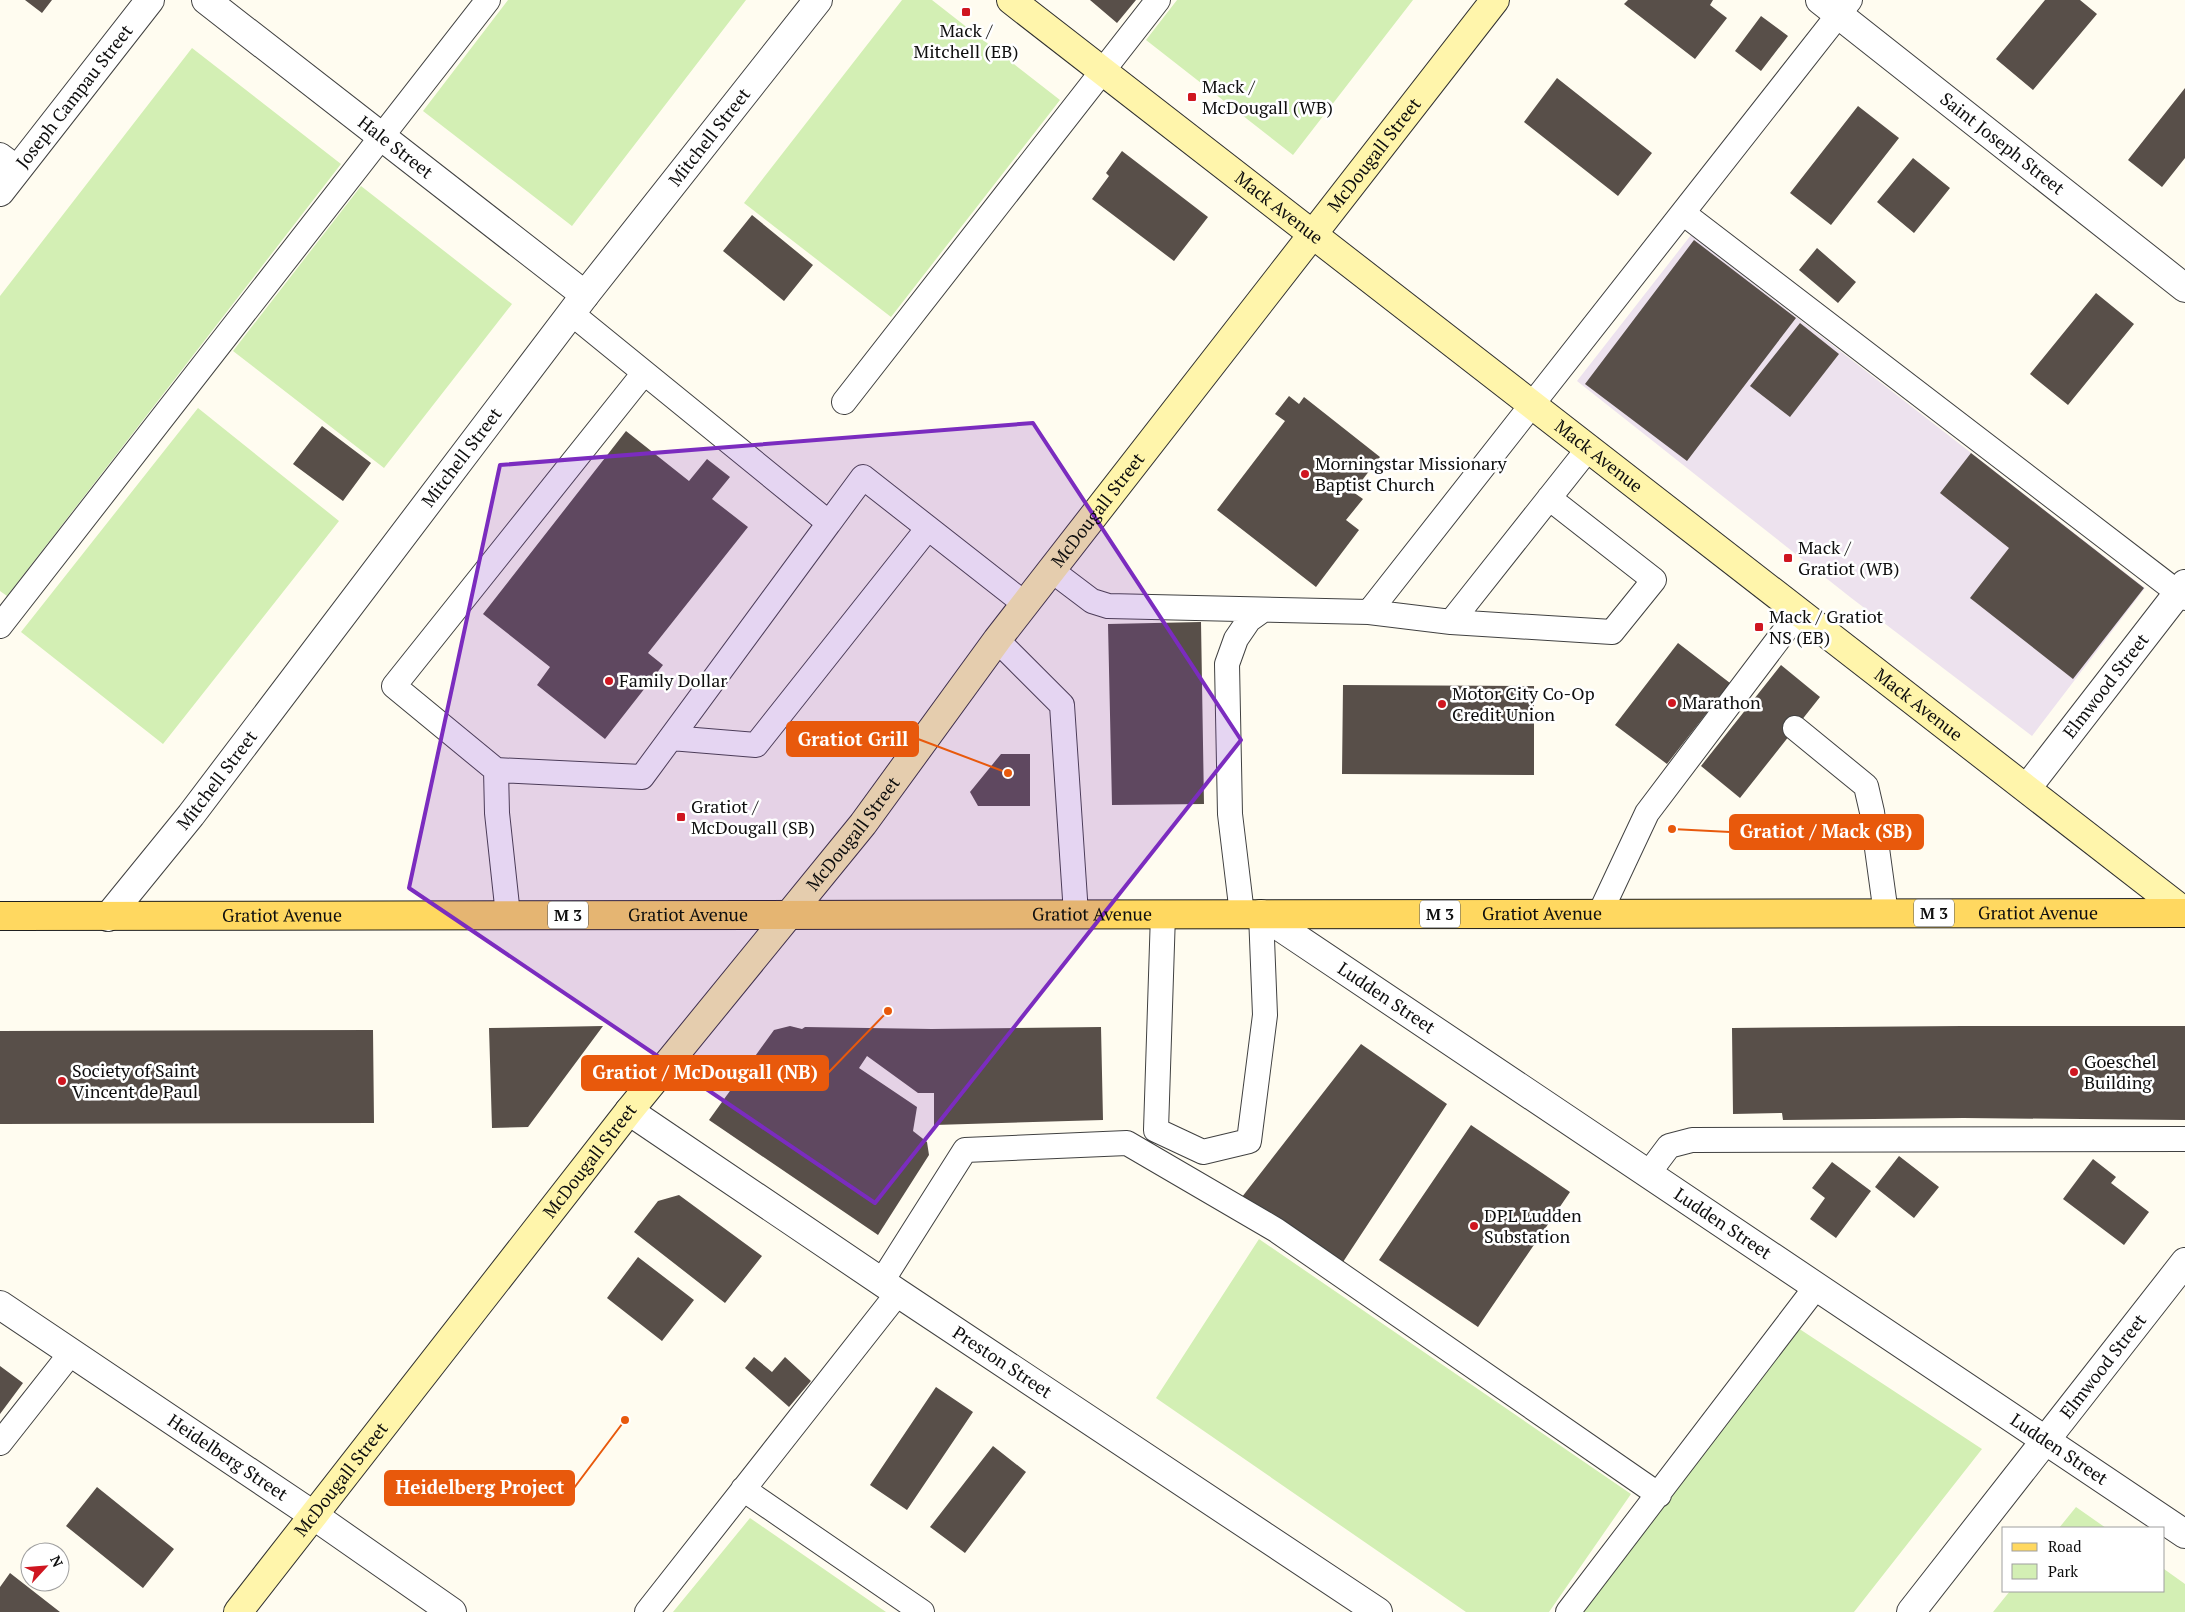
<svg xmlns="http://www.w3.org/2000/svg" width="2185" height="1612" font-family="'PT Serif',serif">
	<rect width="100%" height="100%" fill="#fffcf0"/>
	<path fill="#ede2ee" d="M1691,235L2145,588L2032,736L1850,597L1577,381Z"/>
	<path fill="#d3efb4" d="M508,0H746L572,226L423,111Z
		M902,0H932L1060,100L891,317L744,203Z
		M1177,0H1413L1293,155L1146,40Z
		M192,48L341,164L7,596L0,591V296Z
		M361,186L512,304L384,468L233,351Z
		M198,408L339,521L163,744L21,632Z
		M1259,1239L1631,1494L1549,1612H1466L1156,1398Z
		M1798,1328L1982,1449L1854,1612H1580Z
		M2076,1507L2106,1528H2059Z
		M750,1518L886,1612H673Z
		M2164,1569L2185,1584V1612H1993L2010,1591H2164Z"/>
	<path fill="#584f49" d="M25,0H52L42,13Z
		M1090,0H1136L1117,23Z
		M1628,0H1713L1710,5L1727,18L1695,59L1624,4Z
		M2045,0H2080L2097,14L2033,90L1996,59Z
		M1761,16L1788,36L1761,71L1735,51Z
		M1557,78L1652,153L1618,196L1524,122Z
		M2185,88V158L2162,187L2128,160Z
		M1858,106L1899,138L1831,225L1790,193Z
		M1122,151L1208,217L1174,261L1092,199L1109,176L1106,173Z
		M1913,158L1950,188L1914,233L1877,202Z
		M752,215L813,265L784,301L723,251Z
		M1694,240L1796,318L1687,461L1585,384Z
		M1817,248L1856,282L1838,303L1799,270Z
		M2096,293L2134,324L2068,405L2030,374Z
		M1800,323L1839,354L1790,417L1750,386Z
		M1289,396L1299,404L1304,397L1380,457L1353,492L1363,499L1346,520L1359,530L1316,587L1217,510L1285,421L1275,414Z
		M322,426L371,463L343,501L293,464Z
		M626,431L689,481L707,459L730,477L712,499L748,527L648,653L663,665L605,739L537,685L550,667L483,614Z
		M1971,453L2144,588L2073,679L1970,598L2009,548L1940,493Z
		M1201,622L1204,804L1112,805L1108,624Z
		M1678,643L1730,683L1667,764L1615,725Z
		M1781,665L1820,697L1740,798L1701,766Z
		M1343,685L1534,686V775L1342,774Z
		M1001,754H1030V806H978L970,792Z
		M603,1026L528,1127L492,1128L489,1028Z
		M790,1026L802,1029L805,1027L932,1029L1101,1027L1103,1120L934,1125V1093H918L867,1056L859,1068L917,1107L913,1131L927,1142L929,1155L878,1235L709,1120L774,1030Z
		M1962,1026H2185V1120L1963,1118L1783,1120L1782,1113L1733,1114L1732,1028Z
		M373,1030L374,1123L0,1124V1031Z
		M1361,1044L1447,1104L1343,1262L1242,1197Z
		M1471,1125L1570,1192L1478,1327L1379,1260Z
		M1899,1156L1939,1187L1914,1218L1875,1187Z
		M2093,1159L2116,1177L2111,1183L2149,1212L2124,1245L2063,1199Z
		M1832,1162L1871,1191L1836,1238L1810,1219L1825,1198L1812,1188Z
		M679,1195L762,1256L725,1303L634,1232L658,1201Z
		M638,1257L694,1300L662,1341L607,1298Z
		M754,1357L772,1372L785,1357L811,1381L789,1407L745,1368Z
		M0,1366L23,1383L0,1414Z
		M936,1387L973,1412L907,1510L870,1485Z
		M993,1446L1026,1472L965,1553L930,1527Z
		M97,1487L174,1549L143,1588L66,1526Z
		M10,1573L60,1612H0V1587Z"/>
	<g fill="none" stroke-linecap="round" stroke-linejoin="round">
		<defs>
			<path id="lane" d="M0,155L19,169
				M1683,213L2185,598
				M571,313L829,523L863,477L1025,604
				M644,373L394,686L496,770L642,777L829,523
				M844,402L1158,0
				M1051,570L1092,601L1108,606L1369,612L1451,622L1588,449
				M1369,612L1850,0
				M1451,622L1612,632L1654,580L1549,498
				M0,626L488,0
				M997,640L1062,705L1076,914
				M1795,728L1866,786L1872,812L1886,914
				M671,738L756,745L928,528
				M496,770L497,813L508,915
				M1600,913L1647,813L1799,612
				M1163,914L1156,1130L1203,1152L1249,1141L1265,1015L1261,914
				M1242,914L1230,814L1227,664L1236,639L1249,620L1263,610
				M1648,1174L1669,1146L1692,1140L2185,1139
				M882,1281L965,1150L1127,1143L1276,1230L1659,1495
				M0,1443L71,1353
				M743,1489L922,1612
				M647,1612L898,1293
				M1568,1612L1816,1287"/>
			<g id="street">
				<path id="s1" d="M206,0L585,295"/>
				<path id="s2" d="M1820,0L2185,288"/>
				<path id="s3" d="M0,192L150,0"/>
				<path id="s4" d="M2027,788L2185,584"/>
				<path id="s5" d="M1261,914L2185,1534"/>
				<path id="s6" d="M108,917L191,815L585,295L818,0"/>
				<path id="s7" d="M629,1111L898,1293L1378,1612"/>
				<path id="s8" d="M0,1305L313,1515L452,1612"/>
				<path id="s9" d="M1911,1612L2185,1262"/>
			</g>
			<g id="secondary">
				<path id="s10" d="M1011,0L2185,912"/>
				<path id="s11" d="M238,1612L629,1111L863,824L997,640L1495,0"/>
			</g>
			<g id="primary">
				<path id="s12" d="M0,916L2185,913"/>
			</g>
		</defs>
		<use href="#lane" stroke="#414141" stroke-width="26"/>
		<use href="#street" stroke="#414141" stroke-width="30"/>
		<use href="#secondary" stroke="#303030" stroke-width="30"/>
		<use href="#primary" stroke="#1f1f1f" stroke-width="30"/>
		<use href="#lane" stroke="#fff" stroke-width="24"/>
		<use href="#street" stroke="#fff" stroke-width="28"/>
		<use href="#secondary" stroke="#fff5ab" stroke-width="28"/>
		<use href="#primary" stroke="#ffd860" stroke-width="28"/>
	</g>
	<path fill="#7b2cbf" fill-opacity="0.2" stroke="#7b2cbf" stroke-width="4" stroke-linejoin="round" d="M1033,423L1241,740L875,1203L409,888L500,465Z"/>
	<g fill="#cf1620" stroke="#fff" stroke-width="2">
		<rect x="961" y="7" width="10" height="10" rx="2.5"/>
		<rect x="1187" y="92" width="10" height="10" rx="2.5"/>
		<circle cx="1305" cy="474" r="5"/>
		<rect x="1783" y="553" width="10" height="10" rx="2.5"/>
		<rect x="1754" y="622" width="10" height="10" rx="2.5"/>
		<circle cx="609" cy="681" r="5"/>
		<circle cx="1672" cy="703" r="5"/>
		<circle cx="1442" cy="704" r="5"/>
		<rect x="676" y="812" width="10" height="10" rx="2.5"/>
		<circle cx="2074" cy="1072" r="5"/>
		<circle cx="62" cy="1081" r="5"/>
		<circle cx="1474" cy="1226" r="5"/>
	</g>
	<g text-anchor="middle" stroke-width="5" stroke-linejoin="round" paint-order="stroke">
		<g fill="#fff" stroke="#565656" stroke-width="1">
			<rect x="1914" y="899.5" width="40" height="27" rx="4"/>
			<rect x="1420" y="900.5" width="40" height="27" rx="4"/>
			<rect x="548" y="901.5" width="40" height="27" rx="4"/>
		</g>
		<g font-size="16" font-weight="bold" fill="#0e0e0e">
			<text x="1934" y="919">M 3</text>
			<text x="1440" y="920">M 3</text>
			<text x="568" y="921">M 3</text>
		</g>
		<g font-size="18" fill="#0e0e0e" stroke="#fff" text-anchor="start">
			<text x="966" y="37" text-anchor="middle">Mack /<tspan x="966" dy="21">Mitchell (EB)</tspan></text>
			<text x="1202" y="93">Mack /<tspan x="1202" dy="21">McDougall (WB)</tspan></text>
			<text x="1315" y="470">Morningstar Missionary<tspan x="1315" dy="21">Baptist Church</tspan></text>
			<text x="1798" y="554">Mack /<tspan x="1798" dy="21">Gratiot (WB)</tspan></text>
			<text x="1769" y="623">Mack / Gratiot<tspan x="1769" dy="21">NS (EB)</tspan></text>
			<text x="619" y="687">Family Dollar</text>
			<text x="1452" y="700">Motor City Co-Op<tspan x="1452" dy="21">Credit Union</tspan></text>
			<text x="1682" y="709">Marathon</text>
			<text x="691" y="813">Gratiot /<tspan x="691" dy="21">McDougall (SB)</tspan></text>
			<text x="2084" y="1068">Goeschel<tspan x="2084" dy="21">Building</tspan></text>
			<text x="72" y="1077">Society of Saint<tspan x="72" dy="21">Vincent de Paul</tspan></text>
			<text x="1484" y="1222">DPL Ludden<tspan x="1484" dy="21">Substation</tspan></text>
		</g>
		<g font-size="18" fill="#0e0e0e" stroke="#fff">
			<text dy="6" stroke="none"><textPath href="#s3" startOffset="121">Joseph Campau Street</textPath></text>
			<text dy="6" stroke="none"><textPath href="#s6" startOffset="985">Mitchell Street</textPath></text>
			<text dy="6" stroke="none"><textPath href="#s2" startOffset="232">Saint Joseph Street</textPath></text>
			<text dy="6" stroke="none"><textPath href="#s1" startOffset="240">Hale Street</textPath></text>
			<text dy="6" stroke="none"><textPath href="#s11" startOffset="1848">McDougall Street</textPath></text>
			<text dy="6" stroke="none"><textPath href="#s10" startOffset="339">Mack Avenue</textPath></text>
			<text dy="6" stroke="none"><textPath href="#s10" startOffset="744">Mack Avenue</textPath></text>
			<text dy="6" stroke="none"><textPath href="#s6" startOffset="580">Mitchell Street</textPath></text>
			<text dy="6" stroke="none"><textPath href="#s11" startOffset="1398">McDougall Street</textPath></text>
			<text dy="6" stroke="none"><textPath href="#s4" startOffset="129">Elmwood Street</textPath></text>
			<text dy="6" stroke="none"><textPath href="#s10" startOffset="1149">Mack Avenue</textPath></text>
			<text dy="6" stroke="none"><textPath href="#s6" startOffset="175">Mitchell Street</textPath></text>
			<text dy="6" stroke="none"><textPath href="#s11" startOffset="992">McDougall Street</textPath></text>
			<text dy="6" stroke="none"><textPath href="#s12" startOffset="1542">Gratiot Avenue</textPath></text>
			<text dy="6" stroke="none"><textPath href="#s12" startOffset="2038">Gratiot Avenue</textPath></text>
			<text dy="6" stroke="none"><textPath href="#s12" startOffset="1092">Gratiot Avenue</textPath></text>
			<text dy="6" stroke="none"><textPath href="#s12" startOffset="688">Gratiot Avenue</textPath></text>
			<text dy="6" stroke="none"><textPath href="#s12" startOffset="282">Gratiot Avenue</textPath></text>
			<text dy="6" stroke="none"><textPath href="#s5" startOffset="151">Ludden Street</textPath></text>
			<text dy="6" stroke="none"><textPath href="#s11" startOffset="572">McDougall Street</textPath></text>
			<text dy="6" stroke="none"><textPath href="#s5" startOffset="556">Ludden Street</textPath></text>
			<text dy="6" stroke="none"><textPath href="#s7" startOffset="450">Preston Street</textPath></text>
			<text dy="6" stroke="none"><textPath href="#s9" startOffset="312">Elmwood Street</textPath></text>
			<text dy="6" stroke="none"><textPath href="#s5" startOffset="961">Ludden Street</textPath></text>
			<text dy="6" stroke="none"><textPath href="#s8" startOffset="274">Heidelberg Street</textPath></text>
			<text dy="6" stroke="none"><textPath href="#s11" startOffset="168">McDougall Street</textPath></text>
		</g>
	</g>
	<path fill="none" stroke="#e8590c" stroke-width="2" d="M1008 773L918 739M1672 829L1730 832M888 1011L828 1073M625 1420L574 1488"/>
	<g fill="#e8590c" stroke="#fff" stroke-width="2">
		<circle cx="1008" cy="773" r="5"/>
		<circle cx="1672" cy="829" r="5"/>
		<circle cx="888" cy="1011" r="5"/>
		<circle cx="625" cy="1420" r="5"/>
	</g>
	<g fill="#e8590c" stroke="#e8590c" stroke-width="2">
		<rect x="787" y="722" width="131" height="34" rx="5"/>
		<rect x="1730" y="815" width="193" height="34" rx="5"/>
		<rect x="582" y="1056" width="246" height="34" rx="5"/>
		<rect x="385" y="1471" width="189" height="34" rx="5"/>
	</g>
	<g font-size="19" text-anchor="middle" font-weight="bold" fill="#fff">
		<text x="853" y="746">Gratiot Grill</text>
		<text x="1826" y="838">Gratiot / Mack (SB)</text>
		<text x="705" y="1079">Gratiot / McDougall (NB)</text>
		<text x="480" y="1494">Heidelberg Project</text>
	</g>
	<rect x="2002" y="1527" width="162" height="65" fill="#ffffff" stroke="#9f9f9f"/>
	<rect x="2012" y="1543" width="25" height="8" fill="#ffd860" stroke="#9f9f9f"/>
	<text x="2048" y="1552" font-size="15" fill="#0e0e0e">Road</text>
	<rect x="2012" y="1564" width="25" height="15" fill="#d3efb4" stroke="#9f9f9f"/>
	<text x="2048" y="1577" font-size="15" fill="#0e0e0e">Park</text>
	<g transform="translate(45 1567) rotate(64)"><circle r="24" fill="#ffffff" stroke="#9f9f9f"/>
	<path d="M0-4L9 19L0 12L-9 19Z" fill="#cf1620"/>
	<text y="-8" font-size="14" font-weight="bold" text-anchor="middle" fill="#0e0e0e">N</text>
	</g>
</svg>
